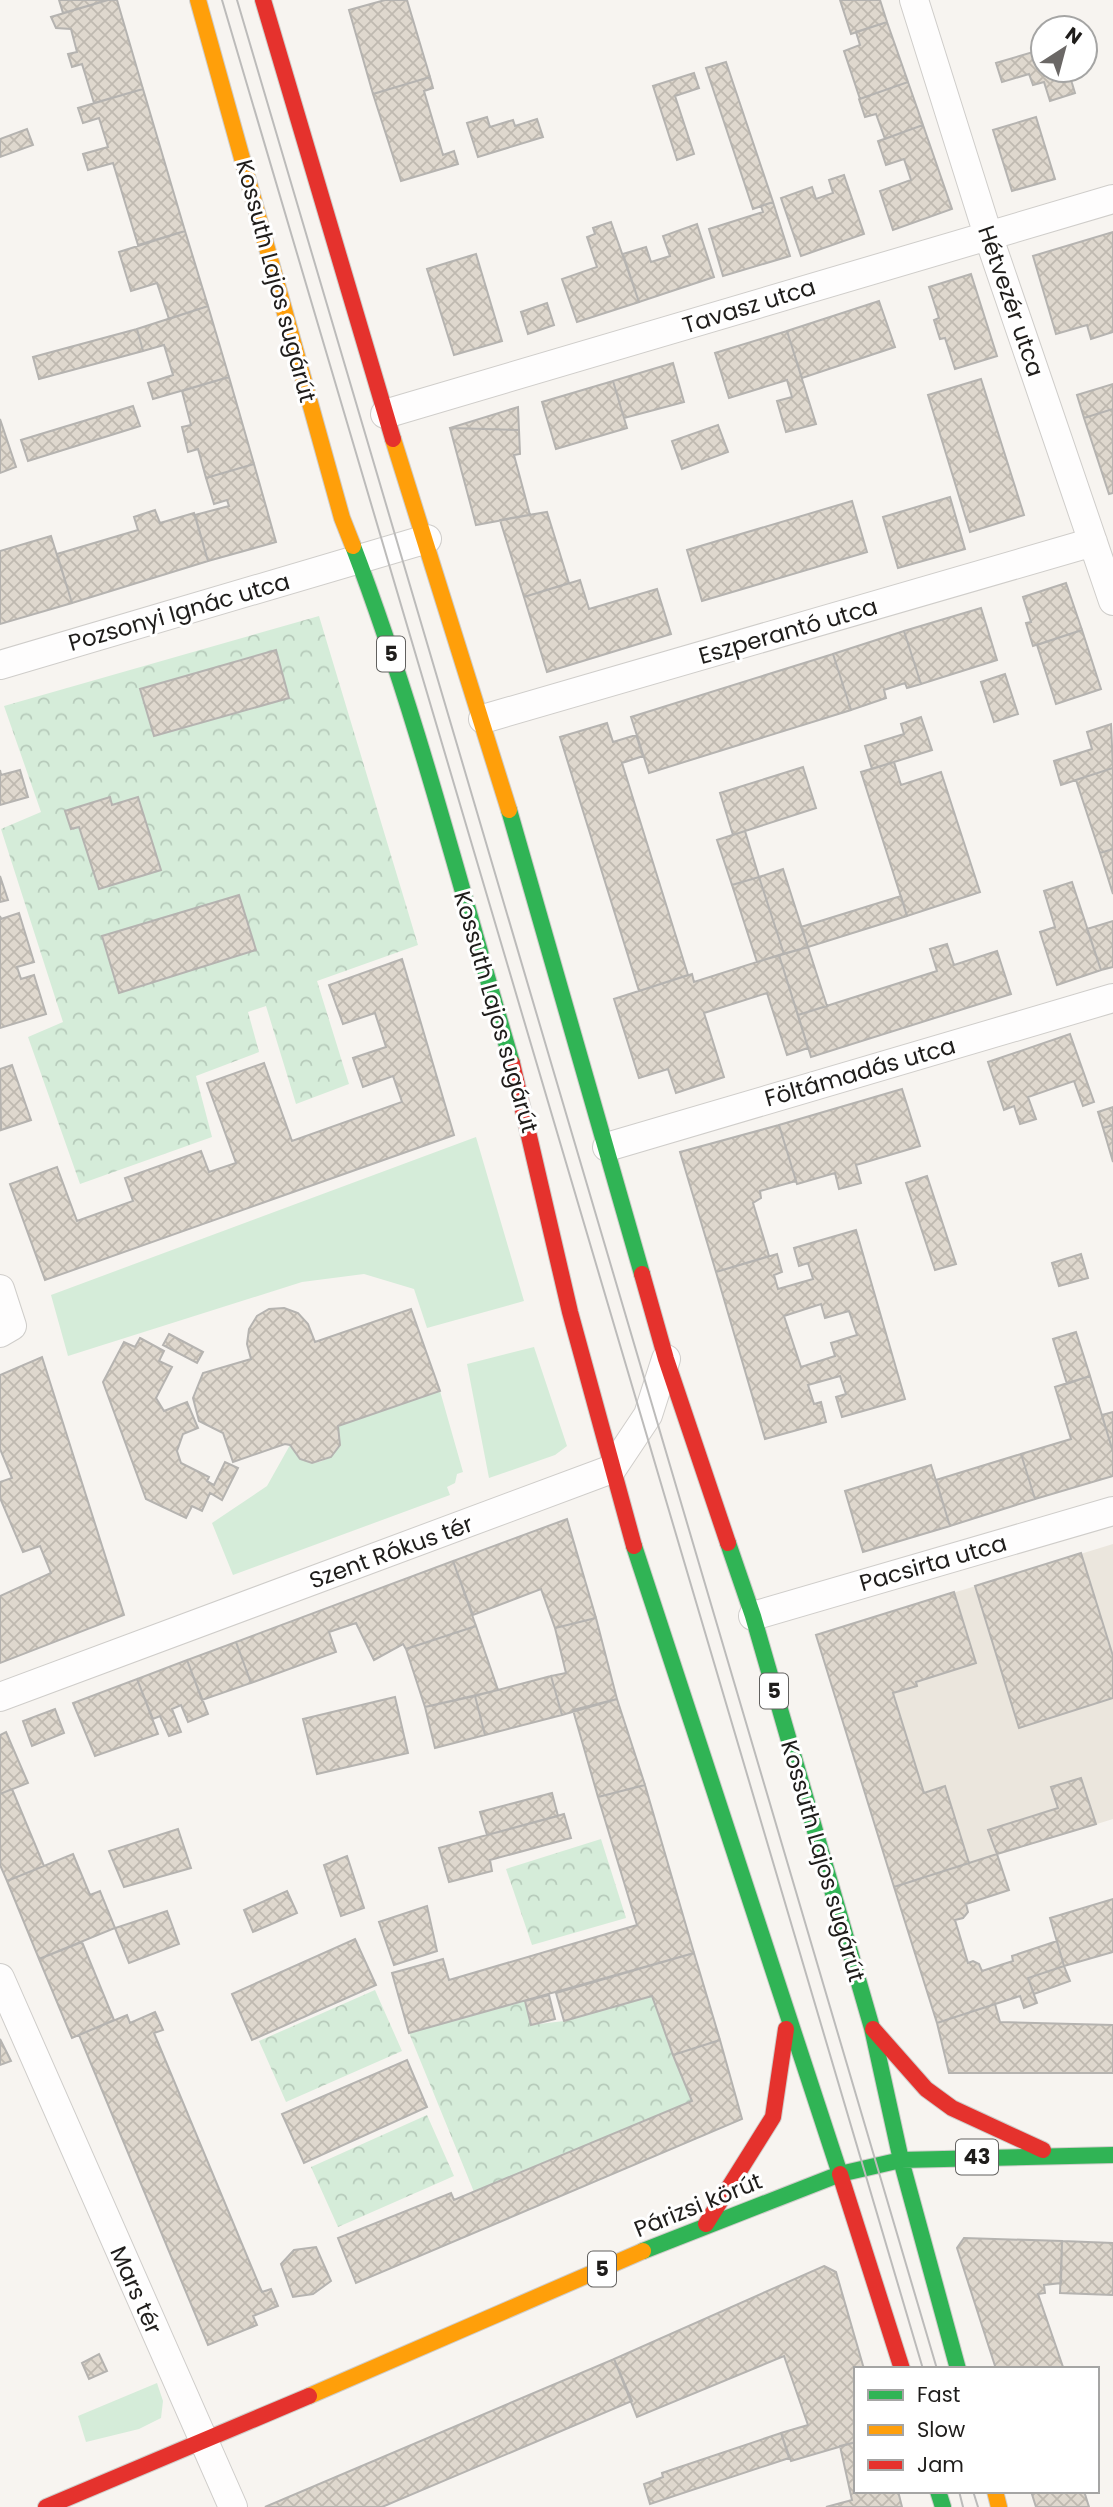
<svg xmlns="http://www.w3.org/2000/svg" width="1113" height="2507" font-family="Poppins,sans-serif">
	<defs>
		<pattern id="park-crowns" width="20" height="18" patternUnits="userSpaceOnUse" patternTransform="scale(1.75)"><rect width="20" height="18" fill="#d5ecd9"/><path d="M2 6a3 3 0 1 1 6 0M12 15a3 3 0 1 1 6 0" fill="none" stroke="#b6caba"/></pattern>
		<pattern id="building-cross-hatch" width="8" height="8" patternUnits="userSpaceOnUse" patternTransform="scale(1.75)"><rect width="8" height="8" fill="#dfd8ce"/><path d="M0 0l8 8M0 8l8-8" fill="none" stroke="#bfb9b0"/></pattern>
	</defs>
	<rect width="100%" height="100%" fill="#f7f4f0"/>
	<path fill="#ebe6dd" d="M1113,1544V1819L894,1887L816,1635Z"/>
	<path fill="#d5ecd9" d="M476,1137L524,1301L427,1328L414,1289L364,1274L302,1282L68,1356L51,1295Z
		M534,1347L567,1446L555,1455L489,1478L467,1364Z
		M440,1391L463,1472L457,1474L455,1483L447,1487L450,1495L233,1575L212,1523L267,1486L290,1445C306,1469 323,1468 340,1445L338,1426Z
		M157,2383L163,2401L161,2418L139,2429L86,2442L78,2416Z"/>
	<path fill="url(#park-crowns)" d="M319,616L418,945L317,981L349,1084L296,1104L266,1006L248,1012L259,1052L196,1076L212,1137L80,1184L28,1037L63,1022L1,829L41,812L4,706Z
		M601,1839L626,1918L532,1945L506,1869Z
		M375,1990L402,2051L286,2102L259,2041Z
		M652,1996L692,2101L474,2192L409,2033L525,2001L531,2025L564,2021Z
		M427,2115L454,2176L338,2227L311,2167Z"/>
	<path fill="url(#building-cross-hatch)" stroke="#b5b3b0" stroke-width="2" fill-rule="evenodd" d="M59,0H108L63,13Z
		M108,0H117L143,89L94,103L82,64L72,67L68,54L77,52L71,29L56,28L51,17Z
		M385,0H407L430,77L373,94L349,10Z
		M840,0H880L887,22L851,34Z
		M887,22L908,82L860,99L844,51L860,45L856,32Z
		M1043,49V70H1068L1075,93L1050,101L1044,82L1033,85L1029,74L1002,82L996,63Z
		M726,62L773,202L753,209L706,68Z
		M694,73L699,88L675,96L694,154L677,160L653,86Z
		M430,77L433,88L424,91L443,155L454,151L458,164L401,181L373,94Z
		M908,82L923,125L885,139L876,114L865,117L859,99Z
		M143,89L185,231L138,245L113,163L88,170L83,154L108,147L99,118L83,123L78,108Z
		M487,117L490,127L513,120L515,126L537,119L543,137L478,157L467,123Z
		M1036,117L1055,179L1012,191L993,130Z
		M923,125L952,209L893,230L880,191L911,180L904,159L886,165L878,141Z
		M27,129L33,145L0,157V139Z
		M844,175L864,234L801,256L781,198L812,187L816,199L833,193L829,180Z
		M773,202L790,256L723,276L709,229L763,212L761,206Z
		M611,222L639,302L577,322L562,279L597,267L587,237L595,234L593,228Z
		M697,224L714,277L639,302L623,254L646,247L651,262L670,256L663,236Z
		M185,231L208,306L169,319L157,283L131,291L119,252Z
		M1113,232V332L1091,339L1087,325L1056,334L1033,256Z
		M476,254L502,341L454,355L427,269Z
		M971,274L997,356L955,369L945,338L940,339L934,320L939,318L929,287Z
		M879,301L895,347L802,378L787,331Z
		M547,303L554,325L528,334L521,312Z
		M208,306L229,377L153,399L148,383L173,375L164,345L143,351L137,329Z
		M137,329L143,351L39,379L33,357Z
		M787,331L816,424L786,432L777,401L792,397L787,380L729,398L715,353Z
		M673,363L684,402L624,418L613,381Z
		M229,377L254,464L206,478L198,449L188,452L182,427L191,425L182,391Z
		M981,379L1024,515L970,532L928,395Z
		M613,381L627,428L556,449L542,402Z
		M1113,384V409L1084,418L1077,395Z
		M133,406L140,426L28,461L21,440Z
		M518,407L519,430L450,428Z
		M1113,409V493L1109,494L1084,418Z
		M0,419L16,467L0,473Z
		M718,425L728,452L682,469L672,441Z
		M450,428L519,430L520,454L514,455L530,515L476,525Z
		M254,464L276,542L208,561L195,515L229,506L227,500L214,504L206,478Z
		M950,497L965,549L898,568L883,517Z
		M852,501L867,552L702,601L687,550Z
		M155,510L160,523L194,513L208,561L72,603L57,554L138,530L134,517Z
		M547,512L569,583L524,597L500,520Z
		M51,536L72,603L0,624V551Z
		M580,580L589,609L657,589L671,634L547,672L524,597Z
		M1066,583L1082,630L1033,646L1026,623L1031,622L1023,597Z
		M981,608L997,660L921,684L904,631Z
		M1082,630L1101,689L1056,704L1037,645Z
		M904,631L921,684L907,688L905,683L884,690L886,698L851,710L833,654Z
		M276,650L289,698L154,736L140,689Z
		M833,654L851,710L649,773L631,717Z
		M1005,674L1018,714L994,722L981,682Z
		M921,717L932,750L872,769L865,746L904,734L901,724Z
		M607,723L613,742L636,735L643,756L622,763L688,975L639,991L560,737Z
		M1111,724L1113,768L1061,785L1054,761L1092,749L1087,732Z
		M894,762L901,785L941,772L980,892L907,916L861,772Z
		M803,767L816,808L733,835L720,793Z
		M1113,768V849L1100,853L1076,780Z
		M0,770L1,775L20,770L28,797L0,805Z
		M110,797L112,805L138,797L161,870L99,889L79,827L71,829L65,811Z
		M745,831L759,877L732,885L717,840Z
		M1113,849V894L1100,853Z
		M783,869L808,947L784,954L759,877Z
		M0,876L8,900L0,902Z
		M759,877L784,954L757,962L732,885Z
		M1072,882L1101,970L1057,985L1040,932L1055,927L1044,891Z
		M239,895L256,950L119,993L102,936Z
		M901,896L907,916L808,947L801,927Z
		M19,913L34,962L17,967L21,979L34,975L46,1014L0,1028V916L1,919Z
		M1113,921V967L1101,970L1087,929Z
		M947,944L954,965L997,951L1011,994L811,1057L798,1015L937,971L930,949Z
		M808,947L827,1006L798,1015L779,955Z
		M779,955L808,1048L787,1055L767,993L704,1013L724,1077L676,1093L668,1069L639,1078L614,999L692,974L694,982Z
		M402,959L454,1135L45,1280L10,1184L57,1167L77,1221L133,1201L125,1178L201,1151L209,1172L236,1163L207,1083L264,1063L292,1141L402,1102L393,1076L363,1087L353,1058L386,1047L375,1013L343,1024L329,985Z
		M1070,1034L1094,1102L1083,1106L1074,1081L1028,1097L1036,1119L1020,1124L1014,1106L1004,1110L988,1062Z
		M12,1065L31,1120L1,1130L0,1069Z
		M902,1089L920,1146L856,1165L861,1183L839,1189L835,1173L797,1184L779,1125Z
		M1113,1107V1125L1103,1128L1098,1112Z
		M779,1125L796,1181L760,1191L761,1198L753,1203L769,1256L716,1272L680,1152Z
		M1113,1125V1162L1103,1128Z
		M927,1176L956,1264L935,1270L906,1183Z
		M856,1230L905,1399L842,1417L836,1397L846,1394L840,1376L808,1385L814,1404L821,1402L826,1422L765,1439L716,1272L777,1254L782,1272L774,1275L778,1289L813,1279L808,1263L799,1266L794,1248ZM821,1304L825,1318L849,1311L857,1335L831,1343L835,1356L801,1367L784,1316Z
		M1081,1254L1088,1278L1059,1286L1052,1263Z
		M284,1308L298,1313L308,1324L315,1342L411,1309L440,1391L338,1426L340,1445L331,1457L312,1463L300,1459L290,1445L285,1444L233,1462L223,1433L199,1421L193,1398L203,1373L251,1359L247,1344L249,1329L257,1316L269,1309Z
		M1076,1332L1090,1376L1067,1384L1053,1339Z
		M169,1334L203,1352L197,1363L163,1345Z
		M140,1338L164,1351L159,1361L172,1367L156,1398L164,1411L187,1402L198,1428L183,1434L177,1451L181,1463L209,1477L207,1481L214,1485L225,1462L238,1468L222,1500L210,1493L202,1511L192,1506L186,1518L146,1499L103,1382L124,1342L135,1347Z
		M42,1357L124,1615L0,1663V1596L51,1573L40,1546L23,1552L0,1498V1482L12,1478L0,1449V1375Z
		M1090,1376L1113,1452V1476L1035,1499L1021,1454L1071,1439L1055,1387Z
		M1113,1412V1452L1102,1415Z
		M1021,1454L1035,1499L950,1526L936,1480Z
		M931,1465L950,1526L863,1552L845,1491Z
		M567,1519L596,1618L555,1628L541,1589L473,1615L453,1561Z
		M1081,1553L1113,1656V1698L1019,1728L975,1586Z
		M453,1561L476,1626L406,1649L403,1644L374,1660L356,1623L329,1632L336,1652L251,1683L236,1642Z
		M954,1592L976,1663L916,1682L917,1686L893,1693L924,1793L945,1786L969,1863L894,1887L816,1635Z
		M596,1618L617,1699L562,1715L551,1676L566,1673L555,1628Z
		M476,1626L498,1690L425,1707L406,1649Z
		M236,1642L251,1683L202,1700L187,1660Z
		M187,1660L208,1714L188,1722L181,1705L172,1709L181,1732L169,1736L160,1716L153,1719L137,1679Z
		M551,1676L562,1715L485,1735L475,1696Z
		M137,1679L158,1734L95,1756L73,1703Z
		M475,1696L485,1735L435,1748L425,1707Z
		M395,1697L408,1753L317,1774L303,1719Z
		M617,1699L645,1785L598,1797L573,1710Z
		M55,1709L64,1733L32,1746L23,1721Z
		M6,1732L28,1783L0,1794V1735Z
		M1081,1778L1096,1824L997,1854L988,1830L1058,1808L1051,1787Z
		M645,1785L694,1953L409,2033L392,1973L443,1959L449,1980L637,1925L598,1797Z
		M12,1789L44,1866L7,1881L0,1865V1794Z
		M552,1793L558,1816L487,1835L480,1812Z
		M564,1814L571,1838L490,1860L492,1871L449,1882L439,1848Z
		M178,1829L191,1868L124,1887L109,1851Z
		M73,1854L90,1895L100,1891L115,1928L39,1959L7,1881Z
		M997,1854L1009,1890L966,1904L968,1912L963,1918L955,1920L968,1963L973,1961L979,1964L982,1971L1013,1961L1012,1956L1057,1941L1064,1966L1028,1978L1037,2003L1024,2008L1020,1996L937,2023L894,1887Z
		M347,1856L364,1908L341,1916L324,1865Z
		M287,1891L297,1913L253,1932L244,1910Z
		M1113,1899V1952L1064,1966L1050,1918Z
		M427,1906L437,1951L394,1965L379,1922Z
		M167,1911L179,1944L129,1963L115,1928Z
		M355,1939L376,1985L252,2040L232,1994Z
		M82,1942L114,2020L72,2038L39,1959Z
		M694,1953L720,2040L673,2055L652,1996L564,2021L556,1993Z
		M1064,1966L1070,1981L1034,1994L1028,1978Z
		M549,1995L555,2019L531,2025L525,2001Z
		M995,2004L1000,2022L1113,2025V2073H949L937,2023Z
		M155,2012L163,2030L154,2033L262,2292L271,2289L278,2306L253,2316L257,2325L208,2345L79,2035L127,2015L130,2023Z
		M0,2039L11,2061L0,2065Z
		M720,2040L742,2119L356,2283L338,2238L451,2193L454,2200L692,2101L673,2055Z
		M407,2060L427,2107L304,2163L282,2114Z
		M964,2238L1062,2241L1061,2283L1044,2285L1045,2293L1038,2294L1063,2367L996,2369L957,2248Z
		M1062,2241L1113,2243V2295L1060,2293Z
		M316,2247L331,2281L313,2294L293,2297L281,2264L294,2250Z
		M824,2266L836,2272L864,2369H856V2442L791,2461L781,2433L808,2425L784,2356L637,2417L614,2359Z
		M99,2354L107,2371L89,2379L82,2363Z
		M614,2359L632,2401L382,2507H265Z
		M781,2433L789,2458L650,2504L644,2484L663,2477L662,2473Z
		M856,2442V2491H898L902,2507H826L852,2500L840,2446Z
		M1031,2491H1084L1089,2507H1036Z"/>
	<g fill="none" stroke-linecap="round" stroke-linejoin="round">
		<defs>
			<path id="street" d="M914,0L988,235L1113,601
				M385,414L1113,199
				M0,665L427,539
				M483,719L1093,542
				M607,1147L1113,998
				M0,1289L12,1326L0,1333
				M753,1616L1113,1511
				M0,1697L612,1469L648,1415L666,1359
				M0,1978L233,2507"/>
			<path id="fast" d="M353,546C417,714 461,890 512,1063
				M509,810L642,1274
				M728,1543L753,1616L872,2028L901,2160
				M634,1546L840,2174
				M901,2160L958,2369
				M643,2251L840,2174L901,2160L1113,2155
				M938,2491L943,2507"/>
			<path id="slow" d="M198,0L342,518L353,546
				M393,439L509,810
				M309,2396L643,2251
				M995,2491L999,2507"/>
			<path id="jam" d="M263,0L393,439
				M512,1063L570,1312L634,1546
				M642,1274L666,1359L728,1543
				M873,2029L926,2089L952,2108L1043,2150
				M840,2174L902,2369
				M706,2224L773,2117L786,2029
				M46,2507L309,2396"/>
		</defs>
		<use href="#street" stroke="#cfcdca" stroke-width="30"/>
		<use href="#fast" stroke="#cfcdca" stroke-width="18"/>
		<use href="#slow" stroke="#cfcdca" stroke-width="18"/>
		<use href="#jam" stroke="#cfcdca" stroke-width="18"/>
		<use href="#street" stroke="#fefdfd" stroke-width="28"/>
		<use href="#fast" stroke="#30b455" stroke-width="16"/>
		<use href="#slow" stroke="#ff9f0a" stroke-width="16"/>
		<use href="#jam" stroke="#e5322d" stroke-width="16"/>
		<path stroke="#bcbbba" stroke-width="2" d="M222,0L923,2369
			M237,0L937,2369
			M959,2491L963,2507
			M973,2491L978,2507"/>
	</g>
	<g text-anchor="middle" stroke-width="6" stroke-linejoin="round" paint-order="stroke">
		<g fill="#fff" stroke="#62615f" stroke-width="2">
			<rect x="377" y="636.5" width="28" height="35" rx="5"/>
			<rect x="760" y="1673.5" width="28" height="35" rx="5"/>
			<rect x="956" y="2139.5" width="42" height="35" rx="5"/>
			<rect x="588" y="2251.5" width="28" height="35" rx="5"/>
		</g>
		<g font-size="21" font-weight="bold" fill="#1f1d1b">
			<text x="391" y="661">5</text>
			<text x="774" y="1698">5</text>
			<text x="977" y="2164">43</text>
			<text x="602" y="2276">5</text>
		</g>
		<g font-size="23" fill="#1f1d1b" stroke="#fff">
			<text transform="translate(276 281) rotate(75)" y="8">Kossuth Lajos sugárút</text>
			<text transform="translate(1011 301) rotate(71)" y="8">Hétvezér utca</text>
			<text transform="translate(749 306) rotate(-17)" y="8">Tavasz utca</text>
			<text transform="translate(179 612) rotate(-16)" y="8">Pozsonyi Ignác utca</text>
			<text transform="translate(788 631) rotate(-16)" y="8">Eszperantó utca</text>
			<text transform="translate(496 1012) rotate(74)" y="8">Kossuth Lajos sugárút</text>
			<text transform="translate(860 1072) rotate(-16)" y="8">Föltámadás utca</text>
			<text transform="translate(391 1552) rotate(-20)" y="8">Szent Rókus tér</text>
			<text transform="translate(933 1563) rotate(-16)" y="8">Pacsirta utca</text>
			<text transform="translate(823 1861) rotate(74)" y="8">Kossuth Lajos sugárút</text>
			<text transform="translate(698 2205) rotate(-22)" y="8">Párizsi körút</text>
			<text transform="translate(136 2290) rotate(66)" y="8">Mars tér</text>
		</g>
	</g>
	<rect x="854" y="2367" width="245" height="126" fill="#ffffff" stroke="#a5a5a4" stroke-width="2"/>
	<rect x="868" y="2390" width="35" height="10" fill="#30b455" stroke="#a5a5a4" stroke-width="2"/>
	<text x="917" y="2402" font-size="21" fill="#1f1d1b">Fast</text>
	<rect x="868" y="2425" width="35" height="10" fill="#ff9f0a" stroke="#a5a5a4" stroke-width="2"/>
	<text x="917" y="2437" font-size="21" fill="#1f1d1b">Slow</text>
	<rect x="868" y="2460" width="35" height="10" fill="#e5322d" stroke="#a5a5a4" stroke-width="2"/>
	<text x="917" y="2472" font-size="21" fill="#1f1d1b">Jam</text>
	<g transform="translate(1064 49) rotate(36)"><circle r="33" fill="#ffffff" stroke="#a5a5a4" stroke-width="2"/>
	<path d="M0-5L12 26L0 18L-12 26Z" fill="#6b6866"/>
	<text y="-10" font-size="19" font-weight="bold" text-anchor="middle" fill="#1f1d1b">N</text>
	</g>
</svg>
